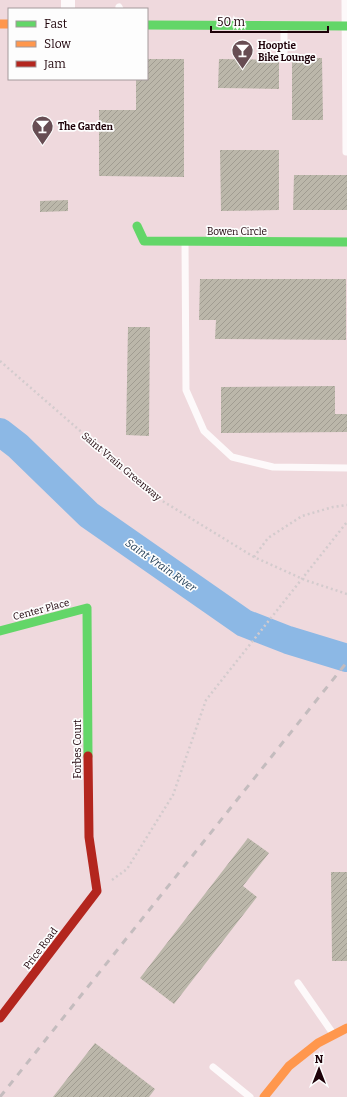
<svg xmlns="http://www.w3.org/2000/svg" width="347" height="1097" font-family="Bitter,serif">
	<defs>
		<pattern id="building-hatch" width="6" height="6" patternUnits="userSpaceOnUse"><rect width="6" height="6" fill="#bbb7aa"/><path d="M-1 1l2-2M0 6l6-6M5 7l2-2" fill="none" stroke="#a09c91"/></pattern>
	</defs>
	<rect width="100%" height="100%" fill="#efd9dd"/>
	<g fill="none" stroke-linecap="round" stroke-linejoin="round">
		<path stroke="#8cb8e5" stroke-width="28" d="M0,432L18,446L89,515L244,623L288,640L347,658"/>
	</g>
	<path fill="url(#building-hatch)" d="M292,58H322L323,120H292Z
		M147,59H184V177L99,176V110H136V79H147Z
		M219,59L279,60V89L218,88Z
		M220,150H279V210L221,211Z
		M294,175H347V210H293Z
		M68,200V211L40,212V201Z
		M200,279H346V340L215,339L216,320H199Z
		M128,327H150L149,436L126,435Z
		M335,386V414H347V432L221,433V387Z
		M248,838L269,853L243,886L257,897L174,1004L140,978Z
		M331,872H347V961H332Z
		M95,1043L155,1089L149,1097H53Z"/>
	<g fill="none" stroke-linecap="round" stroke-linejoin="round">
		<path stroke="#d3cbcd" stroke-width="2.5" stroke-dasharray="2 3" stroke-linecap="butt" d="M0,361L156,497L254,557L305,580L347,594
			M254,557L268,538L302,516L333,507L347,505
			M112,880L127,869L173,795L206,700L347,522"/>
		<path stroke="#fdf9fa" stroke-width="7" d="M345,0L346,152
			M119,7L120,9
			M284,58V26
			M185,242L186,390L204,431L232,457L273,467L347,468
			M298,983L334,1035
			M213,1067L250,1097"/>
		<path stroke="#fdf9fa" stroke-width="14" d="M68,9V0"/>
		<path stroke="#63d668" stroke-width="9" d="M147,25L347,26
			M137,226L144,241L347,242
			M0,631L87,608L88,756"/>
		<path stroke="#ff974d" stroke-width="9" d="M0,24H9
			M264,1097L289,1066L318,1043L347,1028"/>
		<path stroke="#b3261e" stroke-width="9" d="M0,1018L97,891L89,837L88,756"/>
		<path stroke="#c4bcbe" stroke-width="3" stroke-dasharray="7 7" stroke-linecap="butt" d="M0,1097L347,662"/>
	</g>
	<defs>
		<symbol id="bar-pin" viewBox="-11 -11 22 30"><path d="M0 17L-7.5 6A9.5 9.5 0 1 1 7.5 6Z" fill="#674d53" stroke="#fdfdfd"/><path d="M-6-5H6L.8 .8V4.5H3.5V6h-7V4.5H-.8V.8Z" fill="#fff"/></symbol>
	</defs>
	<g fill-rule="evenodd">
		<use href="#bar-pin" x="230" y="38" width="25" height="34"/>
		<use href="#bar-pin" x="30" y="114" width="25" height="34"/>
	</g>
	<g text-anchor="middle" stroke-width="3.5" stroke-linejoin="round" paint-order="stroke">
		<g font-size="10" font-weight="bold" fill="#1e0209" stroke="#fdfdfd" text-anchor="start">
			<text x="258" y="49">Hooptie<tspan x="258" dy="12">Bike Lounge</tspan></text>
			<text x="58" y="130">The Garden</text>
		</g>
		<g font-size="10" fill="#1e0209" stroke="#fdfdfd">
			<text x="237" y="235">Bowen Circle</text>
			<text transform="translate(122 466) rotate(40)" y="4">Saint Vrain Greenway</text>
			<text transform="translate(41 609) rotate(-15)" y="4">Center Place</text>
			<text transform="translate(77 749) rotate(-90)" y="4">Forbes Court</text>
			<text transform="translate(40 948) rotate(-53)" y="4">Price Road</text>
		</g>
		<g font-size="11" font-style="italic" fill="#15334d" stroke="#fdfdfd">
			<text transform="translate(161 565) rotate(35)" y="4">Saint Vrain River</text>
		</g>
	</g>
	<rect x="8" y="8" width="140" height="72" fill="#fdfdfd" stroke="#a4999b"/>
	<rect x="16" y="21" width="20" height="6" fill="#63d668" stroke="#a4999b"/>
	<text x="44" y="28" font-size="12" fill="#1e0209">Fast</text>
	<rect x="16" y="41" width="20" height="6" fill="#ff974d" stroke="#a4999b"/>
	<text x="44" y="48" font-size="12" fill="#1e0209">Slow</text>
	<rect x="16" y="61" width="20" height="6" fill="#b3261e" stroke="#a4999b"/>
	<text x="44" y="68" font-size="12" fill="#1e0209">Jam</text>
	<g transform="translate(319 1069)" stroke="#fdfdfd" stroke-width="3" paint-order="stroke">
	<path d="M0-3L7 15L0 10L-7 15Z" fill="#1e0209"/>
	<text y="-6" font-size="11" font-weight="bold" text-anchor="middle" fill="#1e0209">N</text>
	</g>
	<path d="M211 26v6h117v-6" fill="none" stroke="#1e0209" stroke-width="2"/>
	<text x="217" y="26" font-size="12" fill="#1e0209" stroke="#fdfdfd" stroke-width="3" paint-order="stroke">50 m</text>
</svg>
